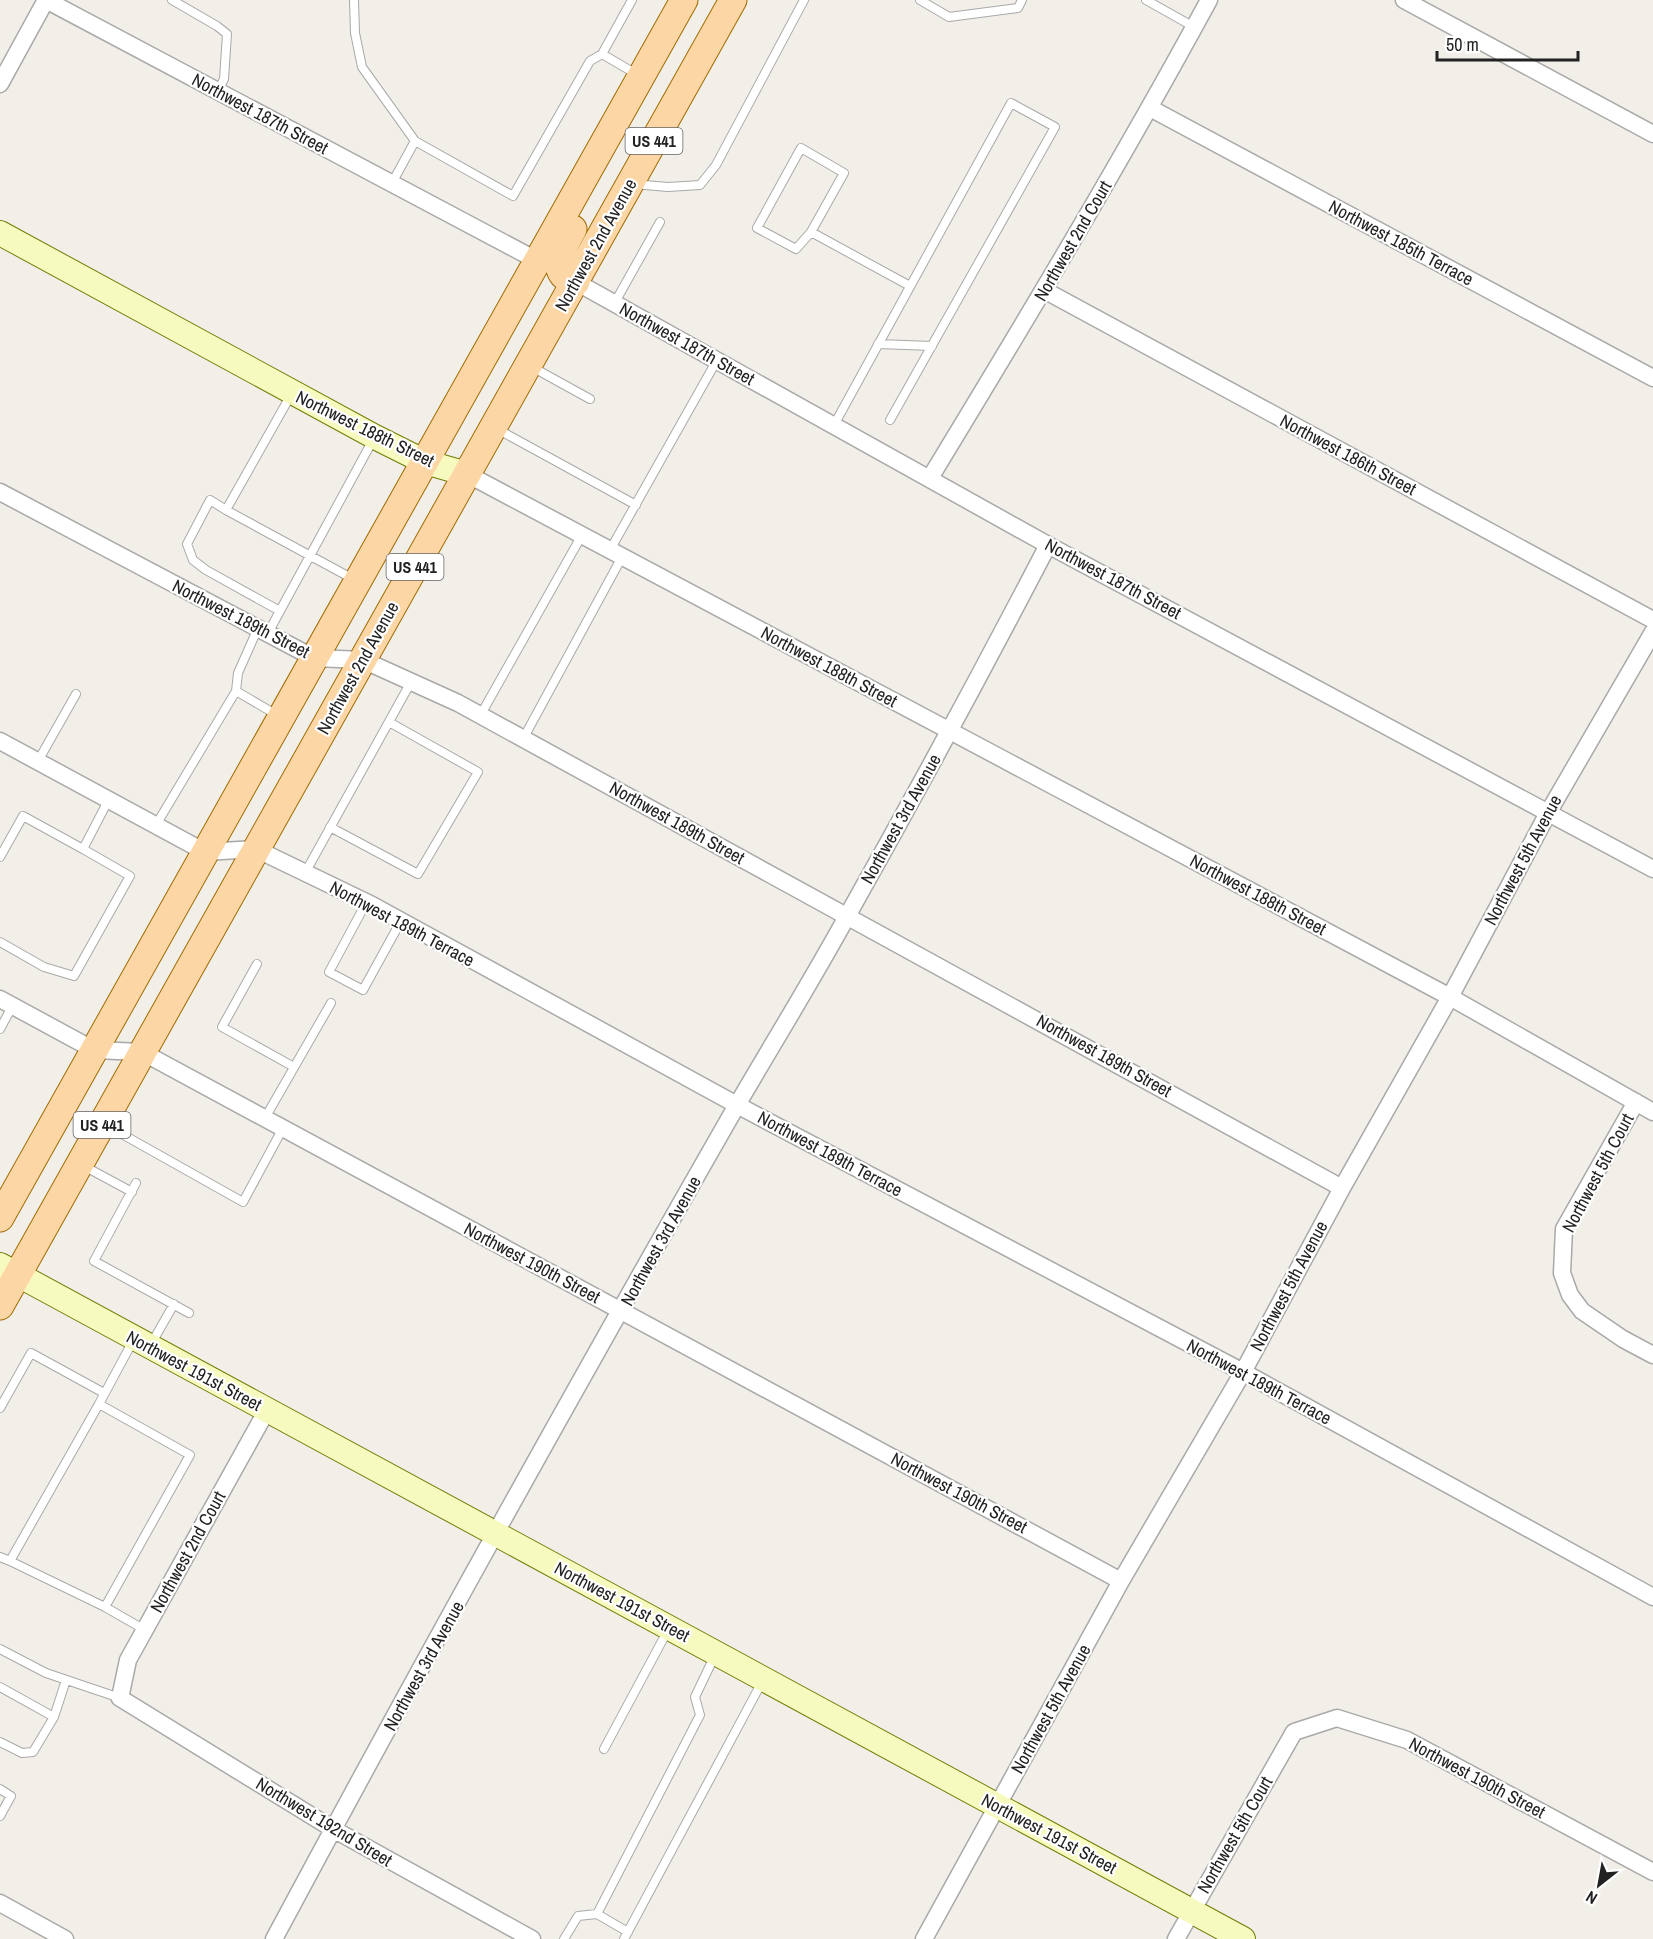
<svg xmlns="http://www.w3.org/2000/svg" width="1653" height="1939" font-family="'Archivo Narrow',sans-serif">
	<rect width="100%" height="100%" fill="#f2efe9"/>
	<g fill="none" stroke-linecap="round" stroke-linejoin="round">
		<defs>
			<path id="lane" d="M172,0L217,26L227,34L224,79L218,91
				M354,0L355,33L362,67L415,141L392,183
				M920,0L949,17L1018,8L1022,0
				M1146,0L1194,27
				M602,54L632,0
				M415,141L513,196L590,61L602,54L638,75
				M633,184L668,187L700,185L716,165L804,0
				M811,232L844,173L801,148L757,228L796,249L811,232L910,286
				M614,304L660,222
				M878,344L932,346
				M532,367L590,399
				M292,393L226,510L355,580
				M834,425L1011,103L1055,127L890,420
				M497,429L636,505
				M226,510L210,500L187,544L193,560L206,570L280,611
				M610,550L717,360
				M268,633L374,438
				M236,691L277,715
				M480,716L582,535
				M523,739L622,557
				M38,761L76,694
				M156,825L236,691L238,673L258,628
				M330,827L418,874L478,772L389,722
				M0,857L23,816L83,849
				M305,873L411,682
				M366,903L329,972L363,990L401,921
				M0,942L44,967L74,976L130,876L83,849L109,799
				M257,964L222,1027L294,1067
				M0,1029L13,1005
				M265,1118L331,1003
				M104,1124L243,1202L283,1128
				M82,1165L132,1192
				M136,1183L94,1261L189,1313
				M134,1339L99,1404L190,1455L105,1607L145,1630
				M150,1346L174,1304
				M0,1408L31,1353L104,1393
				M0,1557L10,1561L99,1404
				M10,1561L105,1607
				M0,1649L46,1673L120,1698
				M0,1687L54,1717
				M0,1742L22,1753L33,1752L54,1717L66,1680
				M604,1749L669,1628
				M0,1789L11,1796L0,1816
				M597,1914L628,1932
				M564,1939L578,1916L597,1914L700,1715L695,1697L715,1655
				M624,1939L762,1682"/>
			<path id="street" d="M46,0L538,261
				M1404,0L1653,134
				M0,84L46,0
				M1150,108L1653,378
				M576,282L1048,545L1653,869
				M1044,290L1653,620
				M467,474L1450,997L1653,1112
				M930,478C1026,320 1121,162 1209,0
				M0,492L314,658L363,660L458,703L1342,1188
				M0,741L205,852L256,849L372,905L737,1105L1243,1372L1653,1597
				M0,999L94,1050L142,1052L1121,1581
				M1636,1102L1564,1229L1562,1273L1570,1295L1582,1311L1623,1339L1653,1355
				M267,1410L128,1660L120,1698L333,1829L532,1939
				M0,1903L65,1939
				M274,1939C424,1659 579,1381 737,1105C775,1040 814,977 850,911C918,790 984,668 1048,545
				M924,1939L1121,1581L1243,1372L1342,1188L1450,997L1548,813L1653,632
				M1176,1939L1294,1732L1337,1718L1407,1740L1653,1872"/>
			<path id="secondary" d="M0,233L375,437L425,462L467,474
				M0,1265L1243,1939"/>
			<path id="primary" d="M573,229C567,241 552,261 563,275C566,278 572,280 576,282
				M0,1218L684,0
				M0,1306L733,0"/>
		</defs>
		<use href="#lane" stroke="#a9a9a9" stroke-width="10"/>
		<use href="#street" stroke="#a9a9a9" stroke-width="19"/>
		<use href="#secondary" stroke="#707d05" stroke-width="26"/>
		<use href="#primary" stroke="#a06b00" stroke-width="29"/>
		<use href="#lane" stroke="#fff" stroke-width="8"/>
		<use href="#street" stroke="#fff" stroke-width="16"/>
		<use href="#secondary" stroke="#f7fabf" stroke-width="24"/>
		<use href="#primary" stroke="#fcd6a4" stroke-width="27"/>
	</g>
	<g text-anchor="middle" stroke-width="4.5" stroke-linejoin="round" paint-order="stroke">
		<g fill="#fff" stroke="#646464" stroke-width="1.5">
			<rect x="625.5" y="128" width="57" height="26" rx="4.5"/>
			<rect x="386.5" y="554" width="57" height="26" rx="4.5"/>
			<rect x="73.5" y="1112" width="57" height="26" rx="4.5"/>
		</g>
		<g font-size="16" font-weight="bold" fill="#222">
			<text x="654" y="147">US 441</text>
			<text x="415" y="573">US 441</text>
			<text x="102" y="1131">US 441</text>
		</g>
		<g font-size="18" fill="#222" stroke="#fff">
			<text transform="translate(260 114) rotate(28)" y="6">Northwest 187th Street</text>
			<text transform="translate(1073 241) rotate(-60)" y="6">Northwest 2nd Court</text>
			<text transform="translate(1401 243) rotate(28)" y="6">Northwest 185th Terrace</text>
			<text transform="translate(596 245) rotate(-61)" y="6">Northwest 2nd Avenue</text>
			<text transform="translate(687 344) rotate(29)" y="6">Northwest 187th Street</text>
			<text transform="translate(365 429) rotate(26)" y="6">Northwest 188th Street</text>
			<text transform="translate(1348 455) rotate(28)" y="6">Northwest 186th Street</text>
			<text transform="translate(1113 579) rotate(28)" y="6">Northwest 187th Street</text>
			<text transform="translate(241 619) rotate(27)" y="6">Northwest 189th Street</text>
			<text transform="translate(829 667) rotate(28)" y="6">Northwest 188th Street</text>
			<text transform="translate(358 668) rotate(-61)" y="6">Northwest 2nd Avenue</text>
			<text transform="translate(901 819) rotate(-61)" y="6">Northwest 3rd Avenue</text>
			<text transform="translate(677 823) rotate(29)" y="6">Northwest 189th Street</text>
			<text transform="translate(1523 860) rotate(-62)" y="6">Northwest 5th Avenue</text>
			<text transform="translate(1258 895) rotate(28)" y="6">Northwest 188th Street</text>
			<text transform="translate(402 924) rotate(28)" y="6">Northwest 189th Terrace</text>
			<text transform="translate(1104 1056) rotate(29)" y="6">Northwest 189th Street</text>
			<text transform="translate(830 1154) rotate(28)" y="6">Northwest 189th Terrace</text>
			<text transform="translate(1598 1173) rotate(-62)" y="6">Northwest 5th Court</text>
			<text transform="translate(661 1241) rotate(-61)" y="6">Northwest 3rd Avenue</text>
			<text transform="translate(532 1263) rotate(28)" y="6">Northwest 190th Street</text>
			<text transform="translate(1289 1286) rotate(-62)" y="6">Northwest 5th Avenue</text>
			<text transform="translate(194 1371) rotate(28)" y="6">Northwest 191st Street</text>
			<text transform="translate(1259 1382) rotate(28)" y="6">Northwest 189th Terrace</text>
			<text transform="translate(959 1493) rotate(28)" y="6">Northwest 190th Street</text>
			<text transform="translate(188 1552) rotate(-61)" y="6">Northwest 2nd Court</text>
			<text transform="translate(622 1602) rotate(28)" y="6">Northwest 191st Street</text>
			<text transform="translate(424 1666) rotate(-61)" y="6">Northwest 3rd Avenue</text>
			<text transform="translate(1051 1709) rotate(-61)" y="6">Northwest 5th Avenue</text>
			<text transform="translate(1477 1778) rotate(28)" y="6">Northwest 190th Street</text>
			<text transform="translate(324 1822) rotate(31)" y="6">Northwest 192nd Street</text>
			<text transform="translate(1049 1834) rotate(28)" y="6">Northwest 191st Street</text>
			<text transform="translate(1235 1835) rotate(-60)" y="6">Northwest 5th Court</text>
		</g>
	</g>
	<g transform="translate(1599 1885) rotate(211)" stroke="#ffffff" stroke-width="4.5" paint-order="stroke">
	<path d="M0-4.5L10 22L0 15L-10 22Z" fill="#222222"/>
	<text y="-9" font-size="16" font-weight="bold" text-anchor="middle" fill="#222222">N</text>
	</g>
	<path d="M1437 51v9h141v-9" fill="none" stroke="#222222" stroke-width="3"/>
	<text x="1446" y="51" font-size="18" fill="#222222" stroke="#ffffff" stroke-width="4.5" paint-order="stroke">50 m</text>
</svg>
